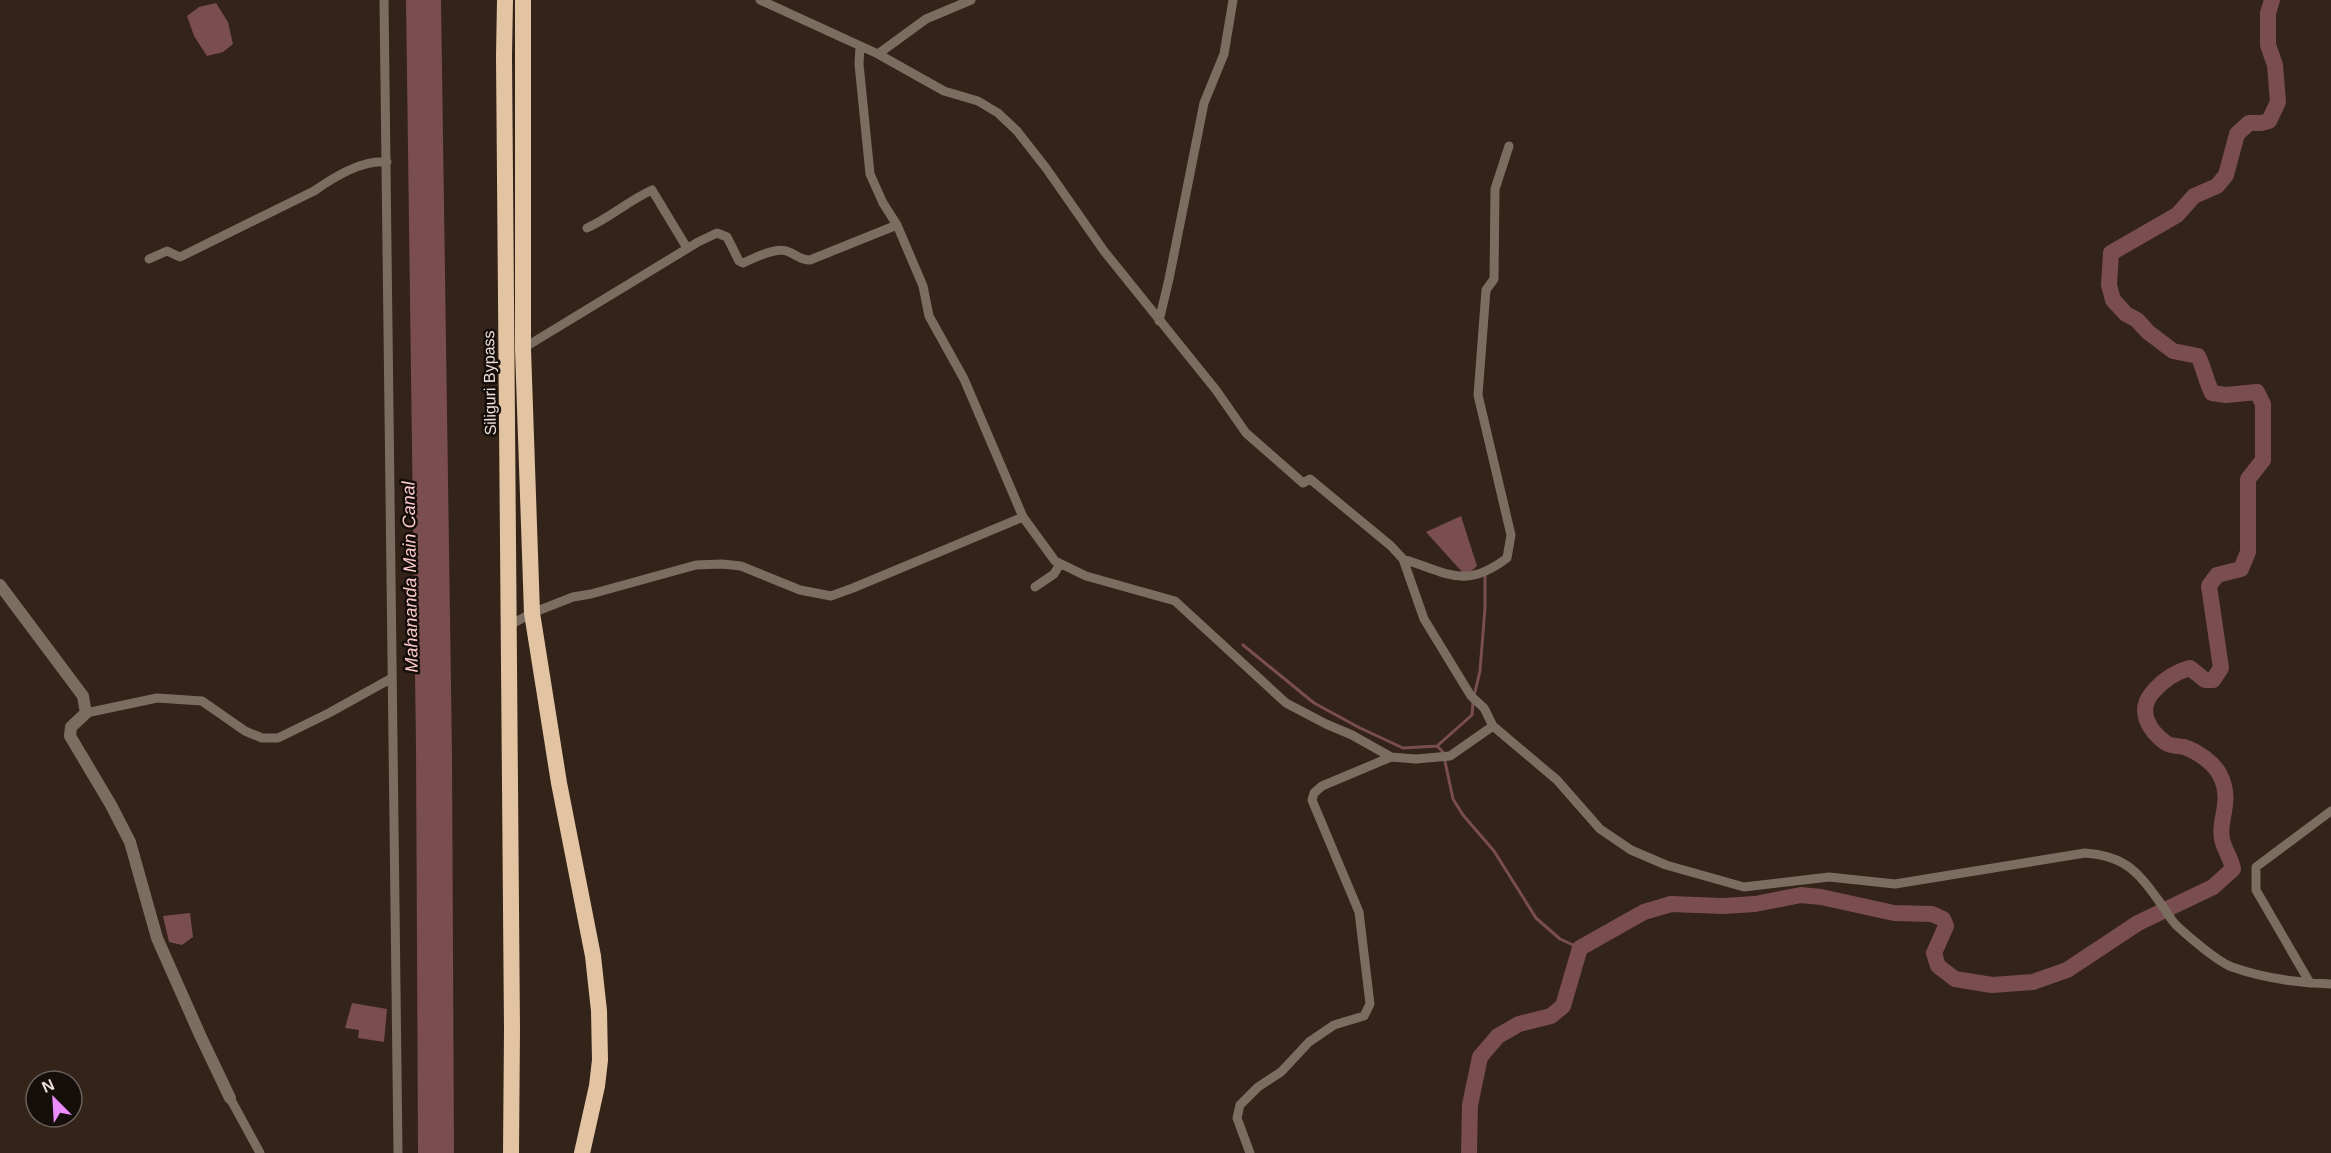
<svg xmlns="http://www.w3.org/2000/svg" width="2331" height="1153" font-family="Arial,sans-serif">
	<rect width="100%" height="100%" fill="#332318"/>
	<path fill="#7a4d50" d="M406,0H441L452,754L454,1153H418L416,746Z
		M216,3L228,22L233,44L223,52L207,56L194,36L187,16L199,7Z
		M1461,516L1477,566L1470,572L1463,573L1426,532Z
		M190,913L193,937L182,945L169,942L163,916Z
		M352,1003L387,1009L384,1042L358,1038L359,1030L345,1028Z"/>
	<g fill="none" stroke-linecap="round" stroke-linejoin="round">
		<path stroke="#7a4d50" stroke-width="3" d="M1243,645L1314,703L1360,728L1403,748L1437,746L1443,752L1453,799L1463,815L1494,851L1536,918L1560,939L1580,948
			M1474,696L1480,671L1485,608V574
			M1437,746L1472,715L1473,702"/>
		<path stroke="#7a4d50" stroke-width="16" d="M1469,1153L1470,1105L1480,1057L1498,1036L1519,1024L1551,1016L1563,1006L1580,948L1644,912L1671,904L1723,906L1755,904L1801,895L1821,897L1894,913L1932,914L1943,919L1946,926L1934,953L1938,966L1955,979L1992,985L2033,982L2067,970L2138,923L2213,887L2233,869C2231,859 2226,852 2223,843C2216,821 2234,803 2220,775C2214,763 2197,751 2184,747C2178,746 2171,746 2166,743C2149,731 2137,711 2152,693C2162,681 2175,672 2190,668L2205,680H2213L2221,668L2209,586L2217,575L2241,569L2248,552V479L2263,460V404L2257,392L2226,395L2212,393C2206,381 2204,368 2198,356L2173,351L2148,332L2137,320L2126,314L2113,300L2109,285L2111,253L2177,215L2194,196L2217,186L2226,175L2237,134L2249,123H2261L2269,121L2278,102L2275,65L2268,45V13L2272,0"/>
		<path stroke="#7b6e60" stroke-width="9" d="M384,0L398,1153
			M760,0L878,54L944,91L978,101L998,113L1017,131L1046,168L1104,251L1216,390L1246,433L1303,483L1310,479L1391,546L1403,559L1424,619L1471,696L1484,708L1493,726L1557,780L1600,829L1631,850L1666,865L1744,887L1829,877L1895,884L2085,853C2126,856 2138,872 2161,904C2166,911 2171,920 2177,926C2189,937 2218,962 2232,967C2263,978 2298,983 2331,984
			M860,46L859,64L870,174L883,203L897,225L923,286L929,316L964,379L1023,517L1055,561L1086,576L1175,601L1286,703L1326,724L1352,735L1391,757
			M878,54L926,19L971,0
			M587,228C611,217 628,201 652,190L687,248
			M149,259L167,251L180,257L314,191C334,177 361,160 387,162
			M1159,321L1169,279L1204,103L1224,54L1233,0
			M522,349L698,242L717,233L727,237L739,261L743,263C755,258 776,246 789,252C797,255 800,260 810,260L897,225
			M1403,559C1448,573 1465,590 1507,558L1511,535L1478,395L1486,290L1494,279L1495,189L1509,146
			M1035,587L1054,574L1060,564
			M510,625L532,613L573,597L591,594L696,565L722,564L741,566L800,590L831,596L853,588L1023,517
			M86,713L157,698L202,701L245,731L262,738H278L329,713L392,678
			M2310,983L2256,890V867L2331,811
			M230,1098L260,1153
			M1250,1153L1237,1118L1240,1105L1258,1087L1281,1072L1309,1042L1334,1025L1364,1016L1370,1004L1359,912L1312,800L1314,793L1322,786L1391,757L1416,759L1450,756L1493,726"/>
		<path stroke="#7b6e60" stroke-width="12" d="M0,585L83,696L86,713L71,727L70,736L111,805L130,842L157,938L200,1035L230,1098"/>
		<path stroke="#e2c4a2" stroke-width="16" d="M505,0L504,56L512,1029L511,1153
			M523,0V349L532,613L559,783L593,956L599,1011L600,1060L597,1086L582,1153"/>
	</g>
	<g text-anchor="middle" stroke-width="5" stroke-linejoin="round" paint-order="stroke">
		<g font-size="16" fill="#ebe0d9" stroke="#160e0a">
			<text transform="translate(489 383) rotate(-91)" y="6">Siliguri Bypass</text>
		</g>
		<g font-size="18" font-style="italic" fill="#facacc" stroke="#160e0a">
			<text transform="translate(410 577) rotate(-91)" y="6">Mahananda Main Canal</text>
		</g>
	</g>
	<g transform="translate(54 1099) rotate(336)"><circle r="28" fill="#160e0a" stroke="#6b625d" stroke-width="1.5"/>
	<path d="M0-4.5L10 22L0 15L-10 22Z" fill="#eb8dfc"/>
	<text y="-9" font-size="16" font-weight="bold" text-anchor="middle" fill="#ebe0d9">N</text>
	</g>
</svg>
